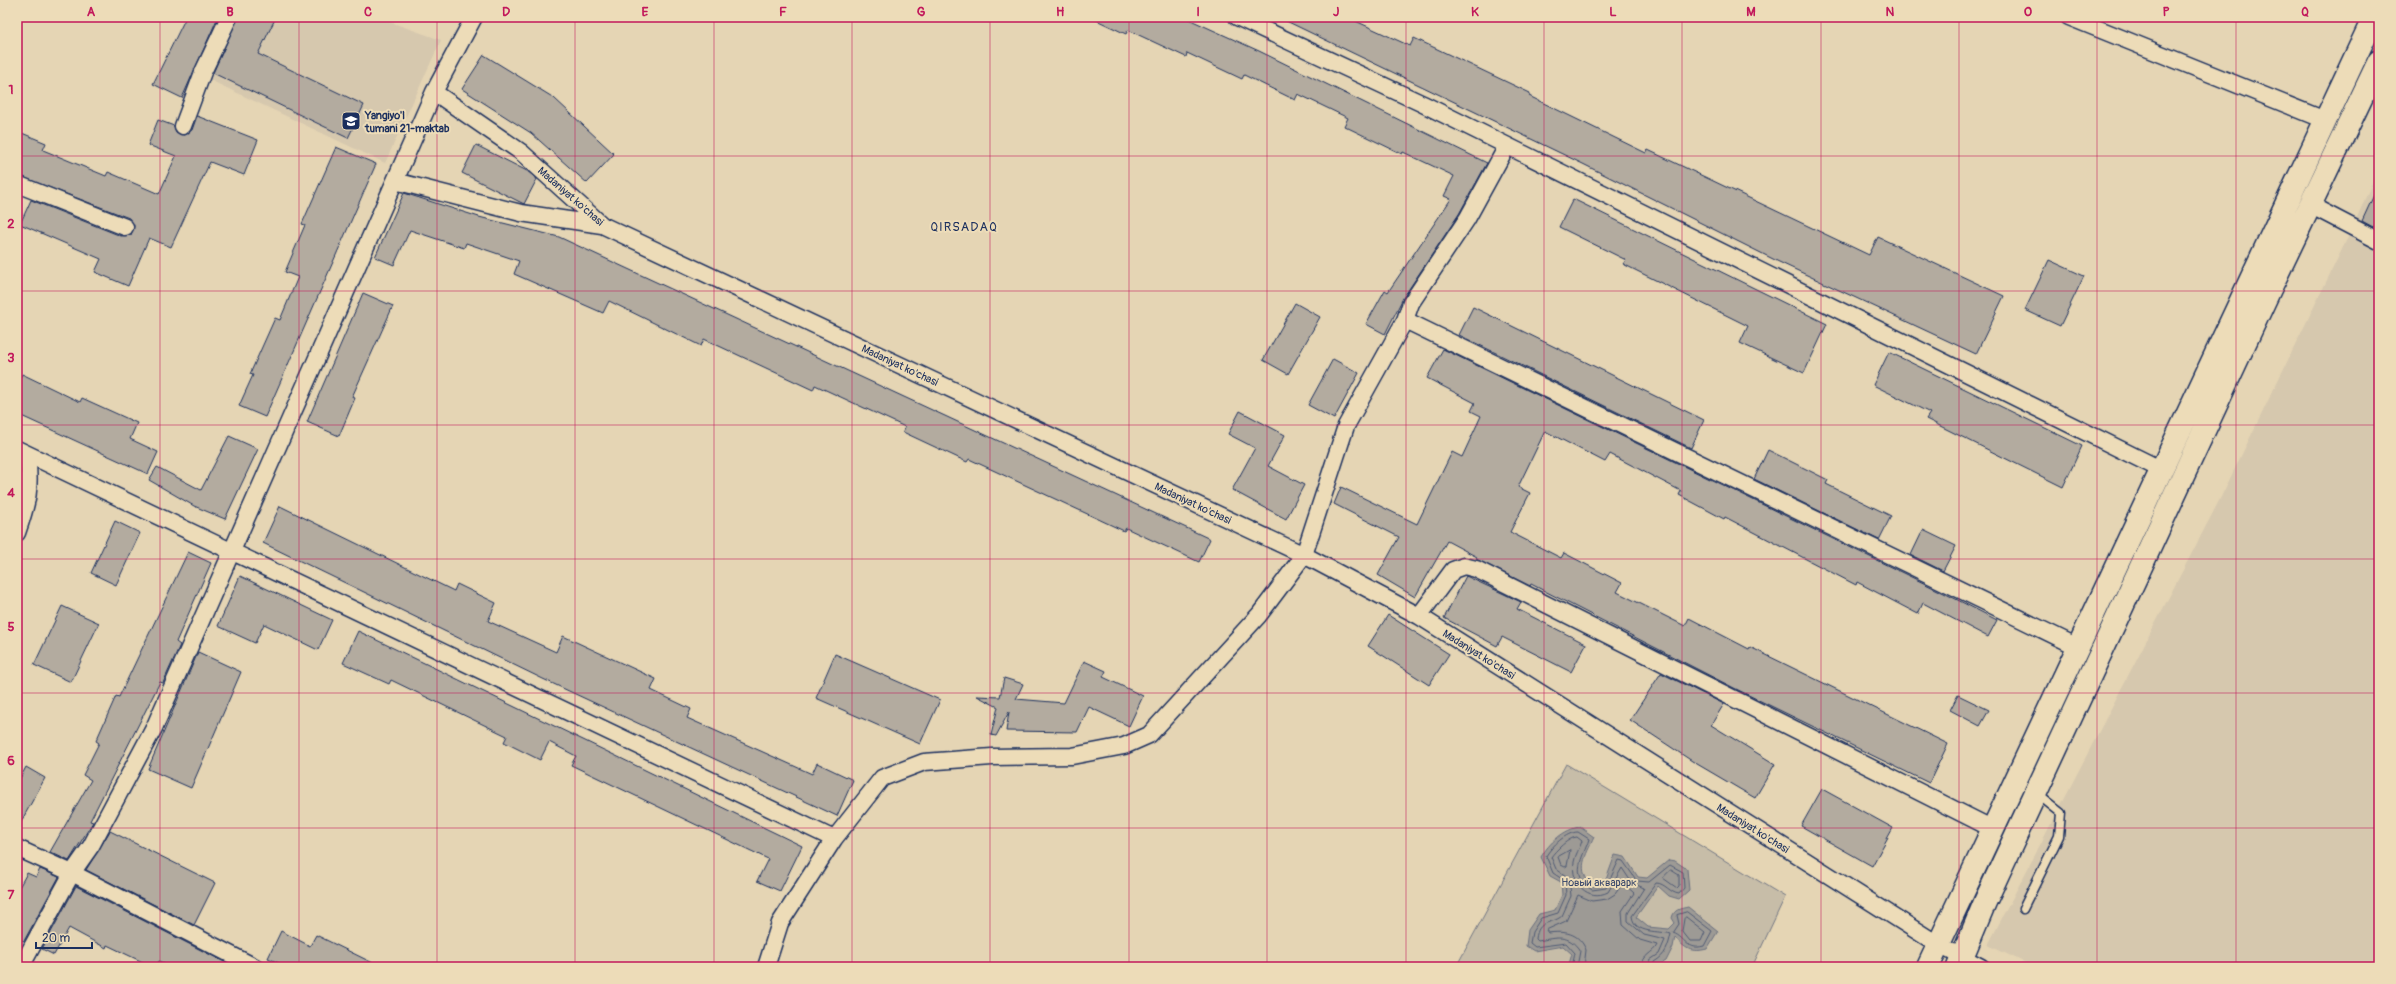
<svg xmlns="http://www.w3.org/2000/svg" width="2396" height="984" font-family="Pangolin,sans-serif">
	<rect width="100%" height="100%" fill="#e5d5b4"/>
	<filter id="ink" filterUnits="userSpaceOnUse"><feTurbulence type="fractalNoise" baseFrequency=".025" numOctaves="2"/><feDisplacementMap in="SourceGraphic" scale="8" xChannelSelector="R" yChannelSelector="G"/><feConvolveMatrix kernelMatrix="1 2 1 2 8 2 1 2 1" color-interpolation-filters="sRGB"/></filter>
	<g filter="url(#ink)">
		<path fill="#d6c8ae" d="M239,17H376L441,40L385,163L210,80Z
			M2379,167V967H2034L1988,945L2221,497L2351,231Z"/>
		<path fill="#c7bda8" stroke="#717683" d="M1566,764L1785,897L1752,967H1456Z"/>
		<path fill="#9d9a95" stroke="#696f7f" d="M1580,827L1594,837C1586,856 1575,869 1593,887L1604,885L1615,855L1625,857L1638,877L1647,878L1669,860L1675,861L1687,869L1689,890L1679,899L1669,896L1658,886L1636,917L1648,927L1669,929L1675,923L1672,918C1674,909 1680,909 1688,907L1718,931L1707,949C1691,953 1685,949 1675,937L1673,947L1666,961L1656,967H1568L1572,954L1563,946L1534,951L1526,946L1528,930L1539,914L1555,910L1562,895L1561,882L1550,876L1541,857C1549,843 1564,829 1580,827Z"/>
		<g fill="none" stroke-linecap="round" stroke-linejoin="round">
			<path stroke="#4f5a74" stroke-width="1" d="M1570,850L1567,866L1565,867L1561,865L1558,857Z
				M1671,870L1679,875V886L1677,888L1663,878Z
				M1687,912L1712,931L1704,946C1685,951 1687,938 1673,933L1679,924L1677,915Z
				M1686,917L1705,932L1701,941H1690L1682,931L1684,919Z
				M1572,967L1575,953L1566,943L1535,947L1530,943L1532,932L1541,918L1558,913L1566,895L1565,881L1553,873L1546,856C1552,846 1566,832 1578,832L1589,839C1583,858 1569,874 1592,890L1606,888L1619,860L1623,861L1637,881L1649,882L1670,865L1683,872L1684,888L1679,894C1670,893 1665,883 1656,883L1632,916C1634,935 1660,930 1671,934C1668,947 1666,955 1654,962L1653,967
				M1577,967L1580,951C1569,933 1555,938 1538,941L1536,939C1538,919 1551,925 1562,916L1571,896L1569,878L1556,869L1551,857C1555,851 1569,837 1577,837L1582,841C1580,848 1575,855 1574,862C1570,883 1588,902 1608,892L1622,868L1632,883L1644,888L1628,913V921L1644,935L1665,940L1659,954L1650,960L1648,967
				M1584,967L1586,950C1579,932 1564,931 1548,933L1546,930L1566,921L1578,895L1592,901L1607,899L1615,894L1623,883L1634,893L1622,911L1623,925L1640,940L1657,945C1653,954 1642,954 1642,967"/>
		</g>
		<path fill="#b3ab9f" stroke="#1b2f5e" d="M186,17H218L182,98L153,84Z
			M238,17H276L258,54L364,105L348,138L213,73Z
			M1090,17H1184L1259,51L1487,163L1459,214L1403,298L1385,334L1366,324L1385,290L1388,292L1451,199L1444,196L1454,176L1403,152L1402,154L1344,126L1348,118L1298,94L1295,100L1244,75L1242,79L1187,53L1186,57L1128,30L1126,34Z
			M1278,17H1347L1410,46L1414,38L1530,93L1529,96L1646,153L1648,150L1869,255L1878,237L2004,296L1976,354L1779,262L1583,164Z
			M484,55L554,98L614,154L587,183L531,133L462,89Z
			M197,116L258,140L244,175L210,162L171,247L149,238L128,286L95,272L101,259L20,224L31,200L121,236L131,235L134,226L129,218L17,175V131L46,143L43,150L106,176L108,172L159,194L176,156L148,145L158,120L174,126L176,132L184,135L192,130Z
			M476,145L527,171L537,179L524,204L462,173Z
			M336,147L376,164L265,417L239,406L253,375L250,374L275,318L280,320L298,277L285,272L305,225L302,224Z
			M2379,184V222L2373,227L2362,221Z
			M404,193L479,217L559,237L1210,539L1199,562L1126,528L1124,531L969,459L967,462L903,432L905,427L815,385L813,390L704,339L701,346L609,301L603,313L514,274L519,261L466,243L464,248L410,230L394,265L375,257Z
			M1573,199L1827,324L1804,373L1740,343L1748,326L1623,264L1626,260L1559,227Z
			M2049,260L2084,276L2060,326L2025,310Z
			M363,293L393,306L352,397L355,398L339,436L307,422Z
			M1295,303L1320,317L1288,374L1263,360Z
			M1473,307L1704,420L1691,448L1459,335Z
			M1443,349L1942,592L1997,620L1988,637L1923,603L1918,614L1857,582L1856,585L1725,517L1724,519L1679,495L1681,491L1610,454L1605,462L1545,431L1518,487L1530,493L1510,532L1561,558L1564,553L1622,583L1617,592L1685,626L1689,618L1749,649L1750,647L1948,744L1929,783L1734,688L1531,584L1530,586L1476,559L1477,557L1447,541L1415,597L1378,575L1399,537L1334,504L1341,487L1417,524L1452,452L1462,457L1481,416L1471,411L1475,403L1427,378Z
			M1889,352L2082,446L2063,487L1926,419L1930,413L1873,385Z
			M1333,359L1359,373L1334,419L1308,405Z
			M22,374L80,402L82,398L137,423L130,439L158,452L148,474L17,414V384Z
			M1240,411L1285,435L1268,466L1304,485L1286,519L1232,490L1255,448L1228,434Z
			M229,436L258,449L225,519L194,506L149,480L157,467L201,490Z
			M1768,450L1828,480L1826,484L1891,516L1879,540L1754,479Z
			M280,506L454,591L457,584L496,603L488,621L556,652L563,636L656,679L651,690L691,709L687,718L812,774L817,763L853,780L837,816L543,679L263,543Z
			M115,521L140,533L116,585L91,573Z
			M1923,530L1956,546L1943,571L1911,555Z
			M188,552L211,563L176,642L180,645L163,683L160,682L90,821L93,822L69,861L50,852L91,780L83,775L99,743L96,741L116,696L119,697Z
			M240,576L332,620L318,650L264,624L255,643L218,626Z
			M1466,576L1521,602L1517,609L1586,644L1571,672L1502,637L1497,646L1444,618Z
			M62,606L99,623L71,682L34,665Z
			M1388,615L1449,654L1429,685L1368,646Z
			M358,631L802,846L780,891L757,881L768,859L571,765L576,756L549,742L540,760L504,742L507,736L391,680L389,684L343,663Z
			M198,652L241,672L191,788L148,769Z
			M835,654L940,700L920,744L816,698Z
			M1084,661L1106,671L1103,677L1143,696L1129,726L1089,707L1077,732L1006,731L1009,712L996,736L991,735L998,707L977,696L1000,697L1004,678L1023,684L1016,699L1064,703Z
			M1661,673L1724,704L1711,725L1775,764L1755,798L1692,761L1630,720Z
			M1958,695L1989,710L1980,726L1950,710Z
			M26,767L45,778L17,829V784Z
			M1822,789L1893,828L1872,866L1801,826Z
			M110,831L215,883L194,925L86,870Z
			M40,869L59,877L24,941L17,938V891L27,873L36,877Z
			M76,886L234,967H170L159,961L156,967H153L107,945L106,948L69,928L54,955L42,949Z
			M281,931L310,946L316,935L381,967H287L268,958Z"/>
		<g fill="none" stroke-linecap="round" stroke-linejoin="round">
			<defs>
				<path id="lane" d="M2023,909L2059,836L2061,813L2036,793"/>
				<path id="street" d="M1237,17L1423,104L2160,469
					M2069,17L2325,120
					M434,92L521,152L602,225L1304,555L1419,616L1939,945L1981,967
					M183,126L203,72L229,17
					M395,181L521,213L602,225
					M17,184L125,227
					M2310,205L2379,241
					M1405,320L1411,303L1467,219L1507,146
					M17,449L834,839
					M17,533C28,501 31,489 27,454
					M1419,616L1453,570L1464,566L1476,569L1993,829
					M17,848L72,873L255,967
					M21,967L72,873L91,846L154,728L434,92L474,17
					M766,967L780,923L834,839L882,778L924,762L992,757L1072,756L1124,746L1149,735L1259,615L1304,555L1346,426L1405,320L2078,647"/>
				<path id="primary" d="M1928,967L2374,17
					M1958,967L1985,902L2270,289L2379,61"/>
			</defs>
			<use href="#lane" stroke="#1b2f5e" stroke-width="11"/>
			<use href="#street" stroke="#1b2f5e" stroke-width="19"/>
			<use href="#primary" stroke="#1b2f5e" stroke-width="25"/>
			<use href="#lane" stroke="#eddcb8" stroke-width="8"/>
			<use href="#street" stroke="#eddcb8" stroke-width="16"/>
			<use href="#primary" stroke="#eddcb8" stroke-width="22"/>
		</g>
	</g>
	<path fill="none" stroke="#c2185b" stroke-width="1" stroke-opacity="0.55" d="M160,17V967M299,17V967M437,17V967M575,17V967M714,17V967M852,17V967M990,17V967M1129,17V967M1267,17V967M1406,17V967M1544,17V967M1682,17V967M1821,17V967M1959,17V967M2097,17V967M2236,17V967M17,156H2379M17,291H2379M17,425H2379M17,559H2379M17,693H2379M17,828H2379"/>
	<defs>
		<symbol id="school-square" viewBox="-11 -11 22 22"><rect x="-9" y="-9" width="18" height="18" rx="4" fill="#1b2f5e" stroke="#eddcb8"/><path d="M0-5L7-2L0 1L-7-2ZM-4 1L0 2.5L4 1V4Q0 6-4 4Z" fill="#fff"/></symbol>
	</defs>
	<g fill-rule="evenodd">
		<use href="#school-square" x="340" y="110" width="22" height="22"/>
	</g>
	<g text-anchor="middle" stroke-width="4" stroke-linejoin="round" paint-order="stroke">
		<g font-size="11" font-weight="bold" fill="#1b2f5e" stroke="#eddcb8" text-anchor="start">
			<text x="365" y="119">Yangiyo'l<tspan x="365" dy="13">tumani 21-maktab</tspan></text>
		</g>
		<g font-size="11" fill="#1b2f5e" stroke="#eddcb8">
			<text transform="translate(571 196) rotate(41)" y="4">Madaniyat ko'chasi</text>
			<text transform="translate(900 365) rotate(25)" y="4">Madaniyat ko'chasi</text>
			<text transform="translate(1193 503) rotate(25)" y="4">Madaniyat ko'chasi</text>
			<text transform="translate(1479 654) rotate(32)" y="4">Madaniyat ko'chasi</text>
			<text transform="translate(1753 828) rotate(32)" y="4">Madaniyat ko'chasi</text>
		</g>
		<g font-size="11" fill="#354469" stroke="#eddcb8">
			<text x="1599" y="886">Новый акварарк</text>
		</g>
		<g font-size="13" letter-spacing="1" fill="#1b2f5e" stroke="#eddcb8">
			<text x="964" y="231">QIRSADAQ</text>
		</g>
	</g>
	<rect width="2396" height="984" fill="none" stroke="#eddcb8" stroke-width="44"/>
	<path d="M36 942v6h56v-6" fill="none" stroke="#1b2f5e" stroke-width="2"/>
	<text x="42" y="942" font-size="12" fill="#1b2f5e" stroke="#eddcb8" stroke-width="3" paint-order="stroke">20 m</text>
	<rect x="22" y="22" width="2352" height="940" fill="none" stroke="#c2185b" stroke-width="1.5"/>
	<g font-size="13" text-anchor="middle" font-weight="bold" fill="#c2185b">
		<text x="91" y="16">A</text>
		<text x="230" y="16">B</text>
		<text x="368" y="16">C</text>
		<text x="506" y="16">D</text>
		<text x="645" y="16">E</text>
		<text x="783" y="16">F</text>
		<text x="921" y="16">G</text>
		<text x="1060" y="16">H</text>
		<text x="1198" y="16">I</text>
		<text x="1336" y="16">J</text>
		<text x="1475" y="16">K</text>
		<text x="1613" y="16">L</text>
		<text x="1751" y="16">M</text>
		<text x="1890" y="16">N</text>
		<text x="2028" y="16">O</text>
		<text x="2166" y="16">P</text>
		<text x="2305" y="16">Q</text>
		<text x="11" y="94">1</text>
		<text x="11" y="228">2</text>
		<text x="11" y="362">3</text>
		<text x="11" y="497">4</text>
		<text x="11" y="631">5</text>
		<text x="11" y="765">6</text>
		<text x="11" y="899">7</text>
	</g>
</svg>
